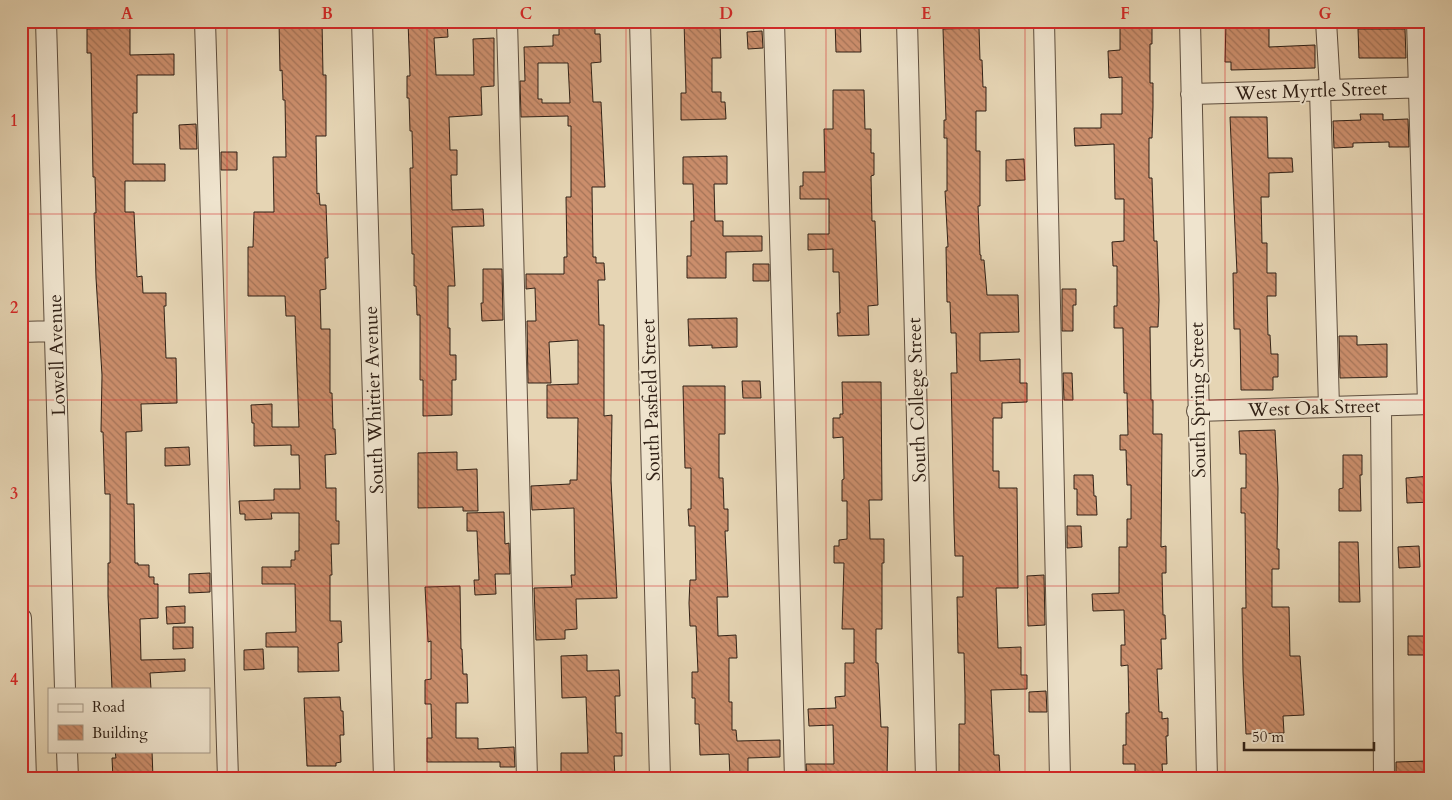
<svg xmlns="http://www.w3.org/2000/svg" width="1452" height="800" font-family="Cardo,serif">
	<defs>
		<pattern id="building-back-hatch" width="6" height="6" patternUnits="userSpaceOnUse" patternTransform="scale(1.25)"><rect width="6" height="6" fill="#cb8e6c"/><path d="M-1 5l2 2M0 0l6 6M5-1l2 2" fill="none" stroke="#a57458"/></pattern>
	</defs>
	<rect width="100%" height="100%" fill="#e6d5b4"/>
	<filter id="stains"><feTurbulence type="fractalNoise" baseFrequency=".004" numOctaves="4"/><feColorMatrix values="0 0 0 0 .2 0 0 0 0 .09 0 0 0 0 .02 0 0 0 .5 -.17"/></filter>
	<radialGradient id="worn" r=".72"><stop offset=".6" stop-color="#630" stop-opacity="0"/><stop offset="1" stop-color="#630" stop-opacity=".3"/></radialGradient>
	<path fill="url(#building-back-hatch)" stroke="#312116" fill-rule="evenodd" d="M279,21H322L323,75H326V136H316L317,194L319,193L320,205H326L327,233L328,258H325L326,289L320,290L321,329H330V393H332L333,429H335L336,454L325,455L326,488H336V521H339V544H331L332,575H330V621H341L342,642L338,643L339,671L298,672V647H266V633L296,632L295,584H262V567H291V560H295V551H299V513H271L272,519L245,520V514H240L239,501L274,500V489H300L299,455H291V445L254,446V423H252L251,405L272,404V427H299L295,316H286L285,296H248V247H253L254,212H274L273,157H286L285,100H283L282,70L280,71Z
		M408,21H447L448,37L434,38L436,75H474L473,39L494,38V86L481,87L482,115L449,117L450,150H457V175H451L452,210L483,209L484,226L452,227L455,286H448V328H450V355H456V380H452V415L423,416V380H420V315H417L416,286H414V254H412L410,168H413L412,131H410L409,98H407V76H410Z
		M559,21H595V34H600L601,62L591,63L593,102H601L605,187H592L593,257H596V263H604L605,280H598L599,325H604V416L612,415L611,480L617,598L576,599L577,629L565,630V639L536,640L534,588L572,587L571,575H575L574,508L532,510L531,486L570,484V480H577L578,418H547V385L578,384V340L549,342L551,383H528L527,321H536L535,288L526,289V274H564V257H567L566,197H571V126H568V116L521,117L520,81H525L524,47L553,46V35H559ZM538,63H568L570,103H542V99H538Z
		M684,21H720L721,58H712V92H721V102H725L726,119L681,120V93H686Z
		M835,21H860L861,52H836Z
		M1120,21H1152V44H1150V83H1153V107L1152,138H1149V178H1152L1154,241H1157L1159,300L1158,327H1150L1151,400H1153V434H1162L1161,547L1166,546V573H1162L1163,615H1165L1166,639H1161L1162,669H1157L1159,712H1162V719L1168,718V736H1166L1167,764H1162L1163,779H1135V764H1123V745H1126V713H1129L1128,665L1121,666V645H1125L1124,610L1093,611L1092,594L1119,593V547H1127V519H1131V485H1127L1126,450H1120V435H1128L1127,393H1124L1123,328H1114V306H1117V266H1113L1112,242L1124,241V199H1115L1114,144L1075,146L1074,128H1101V114H1122V77L1109,78L1108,51L1120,50Z
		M1226,21H1269V47L1315,45V68L1231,70V62H1225Z
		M130,28V55L174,54V75H137V113H133V164H165V181H125V212H134L137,277L142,276L143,293H166V306H164L166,358H176L177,403L141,404L142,431L126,432L127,504H134L135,563H138V565H149V577H154V584H158V618L140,619L141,660L185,659V671L150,673L151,689H112L108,596V563H110V494H105L103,432H101L102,375L96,278L94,213H96L95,177H93L91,53H87V29Z
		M979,28L980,60H982L983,87H986V111H976V151H980V206H978L980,255H981V260H984L987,295H1018L1019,332L980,333V361L1020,359V383H1027V402L1002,403V418H993V471H999V488H1017L1018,588H996L998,648L1021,647V675H1027V689L991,690L994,755H999L1000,775L959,776V724H965V695L964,653H958L957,597H963V556H955L954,525L951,373H957L956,333H951L950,302H947L946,247H948L945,191H947V138H944V120H946L943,29Z
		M1358,29H1405L1406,58H1359Z
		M762,31L763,48L748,49L747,32Z
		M833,90H864L865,129H871V153H874V175L871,176L872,221H875L878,305L868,306L869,335L838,336L837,313H840L839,272H833V249L808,250V234H829V199H800V186H803V172H825L824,129H833Z
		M1360,114H1383V120L1408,119L1409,147H1389V142L1353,143V147L1334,148L1333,121L1361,120Z
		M1230,117H1267L1268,158H1292L1293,172L1269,173V197H1261L1262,243H1267V273H1276V296H1267L1268,335H1270L1271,354H1278V377H1273V390H1241L1240,329H1234L1233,273H1237Z
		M196,124L197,149H180L179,125Z
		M221,152H237V170H221Z
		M727,156V184H714L715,221H723V236H762V251L726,252V278H687V256H691V221H694L693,184H683V157Z
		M1024,159L1025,180L1006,181V160Z
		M753,264H769V281H753Z
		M483,269H502L503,320L482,321L481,303H483Z
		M1062,289H1076V305H1073V331H1062Z
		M737,318V347L712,348V345L689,346L688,319Z
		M1339,336H1357V345L1387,344V377L1340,378Z
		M1063,373H1072L1073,400H1064Z
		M742,381H760L761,398H743Z
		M842,382H881L882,500H869L870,539H884V563H882V629H876V663H878L881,727H888L887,778L807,779L806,764H834L833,725L809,726L808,709L836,708L835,697L845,696V663H854V629H842L844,563H834V546H839V540L847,539V501H842V480L844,479L843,437L833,438V418H840V414H843Z
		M683,386H725V434H719V478H723L724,509H728V531H725L728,597H717L718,636L736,635L737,658H729V702H732V730H736L737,741L780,740V757L748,758V776H730L729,754L700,755L699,724H695V698H692V672H698L696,626H690L689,603L690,580H696L695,532V526H689L688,509H691V468H685Z
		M1275,430L1278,488L1277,549H1279V569H1272V607H1289L1290,656H1300L1304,715L1283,716L1284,733L1246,734L1243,673L1242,608H1246L1245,513H1241V488H1246V454H1240L1239,431Z
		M189,447L190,465L165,466V448Z
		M457,452V470L477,469L478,511H463V507L418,508V453Z
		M1343,455H1362V475H1360L1361,511H1339V489L1343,488Z
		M1074,475H1093L1094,496H1096L1097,515H1077V489H1074Z
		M1431,476V502L1407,503L1406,478Z
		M504,512L505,544L509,543L510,574H495L496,594L475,595L474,580H479L477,531H467V513Z
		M1067,526H1081L1082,547L1067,548Z
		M1339,542H1358L1360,602H1339Z
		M1419,546L1420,567L1399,568L1398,547Z
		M210,573V592L189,593V574Z
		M1044,575L1045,625L1028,626L1027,576Z
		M460,586L461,649H462L463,674H467L468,703H456V738H478V749L514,747L515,767H500V762H427V738H432L431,704H425V680L431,679V641L428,642L425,587Z
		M185,606V623L167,624L166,607Z
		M173,627H193V648L173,649Z
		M1408,636H1431V655H1408Z
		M263,649L264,669L244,670V650Z
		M587,655V671L619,670L620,696H615L616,733H622V756H614L615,779H561V753H588L586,697L562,698L561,656Z
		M1046,691L1047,712H1029V692Z
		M340,697L341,711H343L344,735H340L341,762L336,763V766H307L304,698Z
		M115,751H152L153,778L113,779L112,758H116Z
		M1427,761V779H1396V762Z"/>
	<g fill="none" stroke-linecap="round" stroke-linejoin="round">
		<defs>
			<path id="minor" d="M46,21L65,689
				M205,21L228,779
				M362,21L384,779
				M507,21L527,779
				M640,21L660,779
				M774,21L795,779
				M907,21L926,779
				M1044,21L1060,779
				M1190,21L1207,779
				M1326,21L1330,89
				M1417,21L1428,404
				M1320,90L1329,407
				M1191,94L1431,87
				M21,332L55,331
				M1381,406L1384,779
				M1197,411L1431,404
				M21,618L26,779
				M67,751L68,779"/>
		</defs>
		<use href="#minor" stroke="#5e4e3e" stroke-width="22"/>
		<use href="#minor" stroke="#efe4ce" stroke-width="20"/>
	</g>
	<path fill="none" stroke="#d62828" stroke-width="1" stroke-opacity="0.55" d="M227,21V779M427,21V779M626,21V779M826,21V779M1025,21V779M1225,21V779M21,214H1431M21,400H1431M21,586H1431"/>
	<g text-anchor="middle" stroke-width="4" stroke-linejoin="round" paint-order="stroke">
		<g font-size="19" fill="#312116" stroke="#efe4ce">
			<text transform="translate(1311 90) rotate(-2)" y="7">West Myrtle Street</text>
			<text transform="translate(56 355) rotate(-92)" y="7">Lowell Avenue</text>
			<text transform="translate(373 400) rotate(-92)" y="7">South Whittier Avenue</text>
			<text transform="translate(650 400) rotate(-92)" y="7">South Pasfield Street</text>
			<text transform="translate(916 400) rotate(-92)" y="7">South College Street</text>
			<text transform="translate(1197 400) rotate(-91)" y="7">South Spring Street</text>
			<text transform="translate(1314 407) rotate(-2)" y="7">West Oak Street</text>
		</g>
	</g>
	<rect width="1452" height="800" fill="none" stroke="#e6d5b4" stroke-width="55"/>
	<rect x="48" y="688" width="162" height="65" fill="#efe4ce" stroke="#a39684"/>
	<rect x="58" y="704" width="25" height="8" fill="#efe4ce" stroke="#a39684"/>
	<text x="92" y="712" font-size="15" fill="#312116">Road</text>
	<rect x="58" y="725" width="25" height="15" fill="url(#building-back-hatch)" stroke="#a39684"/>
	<text x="92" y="738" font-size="15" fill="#312116">Building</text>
	<path d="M1244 742v8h130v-8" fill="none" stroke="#312116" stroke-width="2.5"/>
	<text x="1252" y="742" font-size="15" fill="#312116" stroke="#efe4ce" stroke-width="4" paint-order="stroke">50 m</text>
	<rect x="28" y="28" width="1396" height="744" fill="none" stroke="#d62828" stroke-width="2"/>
	<g font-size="16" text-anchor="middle" font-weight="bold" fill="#d62828">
		<text x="127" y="19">A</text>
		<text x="327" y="19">B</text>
		<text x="526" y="19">C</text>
		<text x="726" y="19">D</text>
		<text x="926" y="19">E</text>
		<text x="1125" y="19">F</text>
		<text x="1325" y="19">G</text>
		<text x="14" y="126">1</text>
		<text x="14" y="313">2</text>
		<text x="14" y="499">3</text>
		<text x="14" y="685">4</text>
	</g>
	<rect width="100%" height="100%" filter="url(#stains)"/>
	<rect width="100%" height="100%" fill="url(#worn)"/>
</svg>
